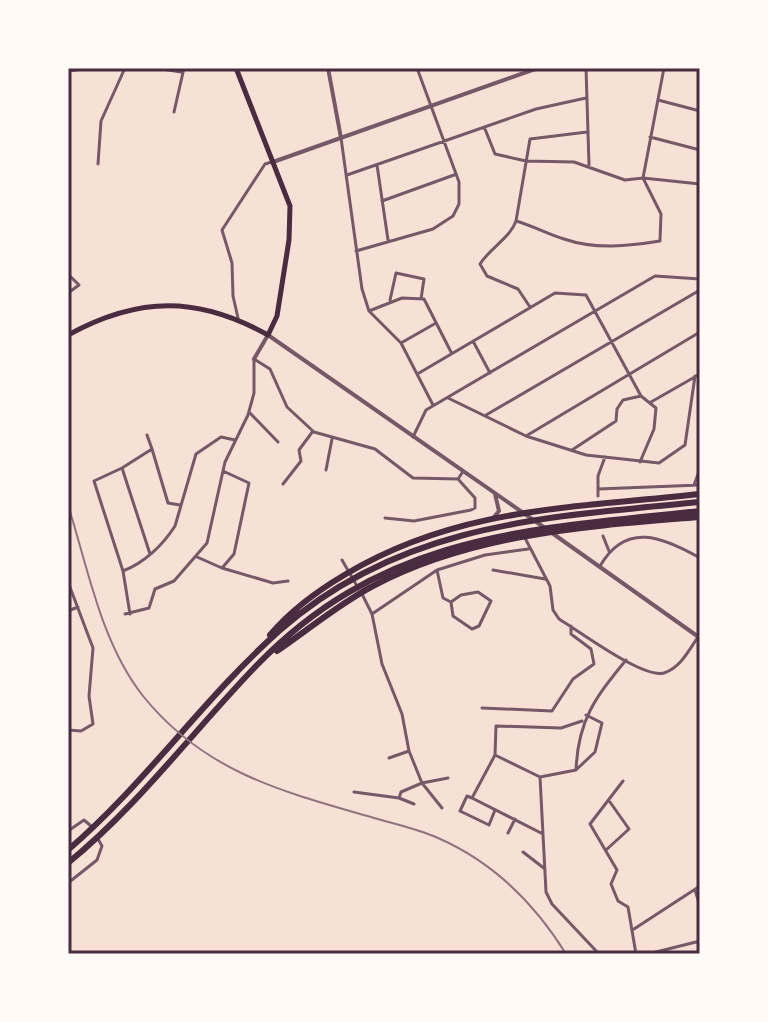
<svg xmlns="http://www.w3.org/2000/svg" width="768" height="1022" font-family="Lato,sans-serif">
	<rect width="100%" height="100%" fill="#f7e1d7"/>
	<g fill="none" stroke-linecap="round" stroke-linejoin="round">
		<path stroke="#755966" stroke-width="3" d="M156,68L181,72
			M586,68L589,165
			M68,71L91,68
			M658,100L700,111
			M174,112L184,68
			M485,129L495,154L526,161L574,162L625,180L643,178L700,184
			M587,132L530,139L516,221C533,226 548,234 564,239C596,250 629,246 660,241L661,214L643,178L664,68
			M650,137L700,150
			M341,138L362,289L369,311L401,343L433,405
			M98,164L101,121L125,68
			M377,165L388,240
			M347,175L536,109L586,98
			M382,201L454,175
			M516,221C510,238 490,248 480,264L487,276L518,289L530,307
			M356,251L433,229L453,216L459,204V182L417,68
			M68,274L79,285L68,293
			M390,300L396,273L424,279L421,299
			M369,311L402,298L424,299L451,352
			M238,318L233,296L232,263L222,230L265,164L272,162
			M473,341L490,373
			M401,343L436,323
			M419,373L555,293L586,295L641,396
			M448,398L526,436L586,455L659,463L685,445L695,376
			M651,402L700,374
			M249,412L278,442
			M486,415L700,290
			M147,435L152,449
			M526,436L700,332
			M413,437L426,410L655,276L700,279
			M572,450L616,421L617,409L623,400L641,396L656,408L654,429L640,462
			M122,468L152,449L168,503L180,505
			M326,470L332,439
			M283,484L301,461L299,450L313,431
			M694,485L700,469
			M598,489L700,485
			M598,496V476L605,457
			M385,518L414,521L471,510L475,508V498L458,479
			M603,536L609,551
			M525,538L550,586L553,610L559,619C579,631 643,679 664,673C681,667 689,650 698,637
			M150,554L122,468L94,481L123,571C144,563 163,545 175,526L196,454L221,437L235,440
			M197,557L222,568L234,554L249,483L223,471
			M342,560L357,586
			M600,566C626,521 663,537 700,558
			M222,568L273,583L288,581
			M493,570L545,579
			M123,571L130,614
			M68,582L93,648L89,696L93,724L81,731L68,730
			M361,592L372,614
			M451,602L453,616L472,629L479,626L491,601L478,592L461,595L451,602L443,598L437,570L485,555L528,549
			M68,611L78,607
			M125,614L149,608L155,589L174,581L207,543L225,462L248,415L254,393V359L270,369L287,407L314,432L375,449L413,478L458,479L462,473
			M482,708L552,711L573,679L594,664L591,649L571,634V626
			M409,751L422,783L448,778
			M495,755L540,777
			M389,758L409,751L402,714L382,664L372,614L437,570
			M577,769L595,752L602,723L586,715
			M623,781L590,824L617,870L611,884L618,901L628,907L636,954
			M354,792L399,798
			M472,798L467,796L460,811L489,825L495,810
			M414,804L399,798L401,792L422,783L442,808
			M68,831L84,820L91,826
			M508,833L515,819
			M543,834L472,798L495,755L496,726L561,728L582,721
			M606,850L629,829L610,802
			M523,852L545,869
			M68,883L97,860L102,846L98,839
			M695,890L700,906
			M634,929L700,886
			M599,954L552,904L546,892L540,777L576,770C578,720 595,698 626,660
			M648,954L700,941"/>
		<path stroke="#755966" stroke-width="4" d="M328,68L341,138
			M696,68L700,69
			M273,162L538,68
			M254,359L268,335L545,528
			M494,517L499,511L495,494
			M552,533L700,638"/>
		<path stroke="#4a2c40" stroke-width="5" d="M68,335C139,296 198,296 268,335L277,316L289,240L290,206L236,68"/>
		<path stroke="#4a2c40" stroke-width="6" d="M270,635C291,610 317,591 346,574C458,507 574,508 700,494
			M277,651C309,629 339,604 373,586C473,533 590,526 700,517
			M68,850C145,784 203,699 279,631C401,523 546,517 700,502
			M68,863C139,805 194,730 257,665C385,533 530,529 700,511"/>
		<path stroke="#8f747c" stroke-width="2" d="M68,505C88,568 101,643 143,696C205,773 284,792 374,818C395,824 418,829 438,838C493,862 535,904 566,954"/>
	</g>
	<rect width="768" height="1022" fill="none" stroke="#fffaf5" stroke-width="140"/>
	<rect x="70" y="70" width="628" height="882" fill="none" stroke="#4a2c40" stroke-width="3"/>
</svg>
